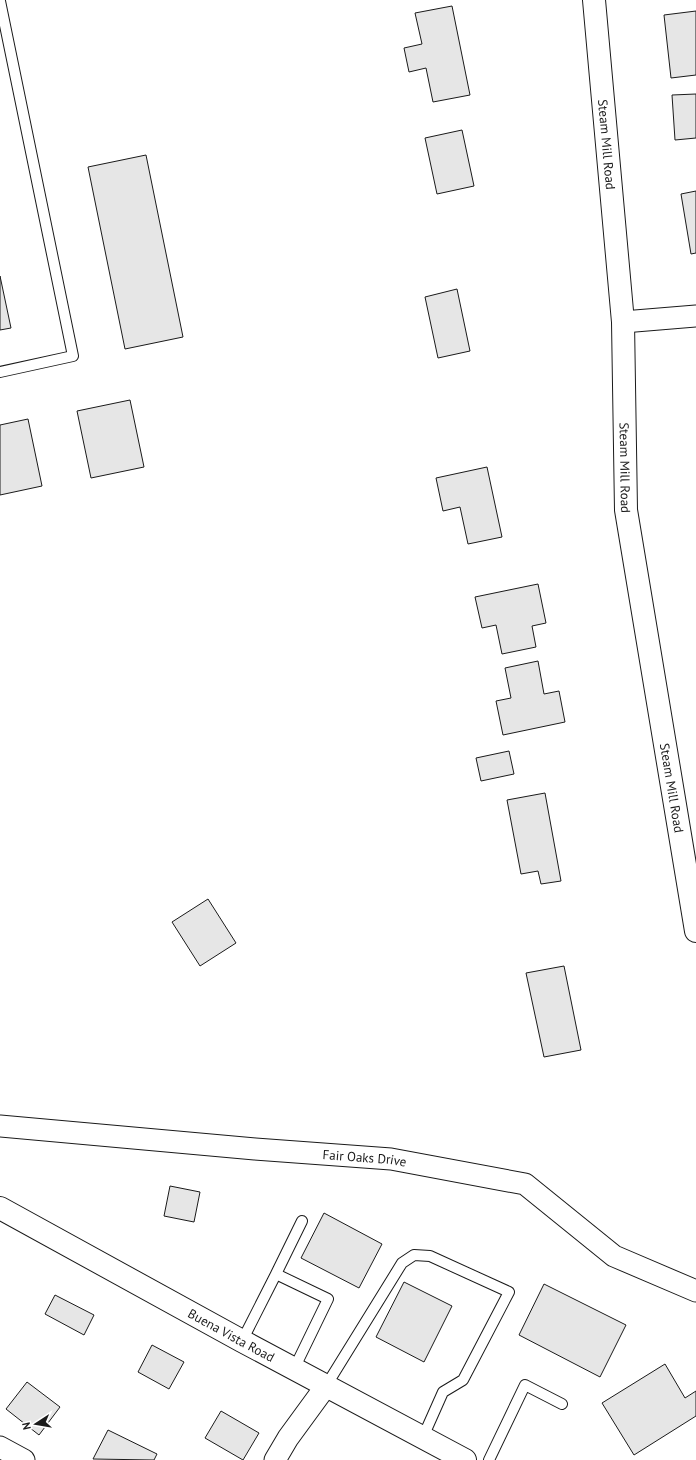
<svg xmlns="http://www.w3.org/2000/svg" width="696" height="1460" font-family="'PT Sans',sans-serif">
	<rect width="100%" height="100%" fill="#fff"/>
	<path fill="#e6e6e6" stroke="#1a1a1a" d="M452,6L470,95L433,102L426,68L409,72L404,48L422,44L415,13Z
		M696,11V75L671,78L664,15Z
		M696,94V138L675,140L672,95Z
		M462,130L474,186L437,194L425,138Z
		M146,155L183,337L125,349L88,167Z
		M696,191V253L691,254L681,194Z
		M0,276L11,328L0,330Z
		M457,289L470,351L438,358L425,297Z
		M130,400L144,467L91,478L77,411Z
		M28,419L42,486L0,495V425Z
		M487,467L502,537L468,544L460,507L443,511L436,478Z
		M538,584L546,623L532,626L536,647L502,654L496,625L482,628L475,597Z
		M538,661L544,694L559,691L565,722L503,735L496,701L511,698L505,668Z
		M509,751L514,774L481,781L476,758Z
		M545,793L561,881L541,884L538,871L521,874L507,800Z
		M208,899L236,943L200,966L172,922Z
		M564,966L581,1050L544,1057L526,973Z
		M170,1186L200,1192L194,1222L164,1216Z
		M324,1213L382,1244L359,1288L301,1258Z
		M404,1282L452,1306L424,1362L376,1337Z
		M544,1284L626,1325L600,1377L519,1335Z
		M55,1295L94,1315L84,1335L45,1314Z
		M152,1345L184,1362L169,1389L138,1372Z
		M665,1364L685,1398L696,1391V1416L634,1455L602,1403Z
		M27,1382L60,1407L39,1435L6,1409Z
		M221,1411L259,1433L243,1460L205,1438Z
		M108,1430L157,1454L154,1460L93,1459Z"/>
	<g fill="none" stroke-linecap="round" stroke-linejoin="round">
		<defs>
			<path id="lane" d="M0,1L73,356L0,372
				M276,1274L302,1221
				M242,1341L276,1274L328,1299L294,1369
				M326,1386L402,1263L414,1255L430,1256L509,1292L463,1380L443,1392L423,1437
				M489,1460L525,1385L562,1404"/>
			<g id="street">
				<path d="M623,322L696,316"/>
				<path id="s1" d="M0,1126L255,1149L391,1159L525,1184L614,1256L696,1291"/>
				<path d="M0,1447L24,1460"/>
				<path d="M275,1460L288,1438L326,1386"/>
			</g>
			<g id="secondary">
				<path id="s2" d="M594,0L623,322L626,510L696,931"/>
			</g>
			<g id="primary">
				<path id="s3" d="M0,1208L242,1341L465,1460"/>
			</g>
		</defs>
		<use href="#lane" stroke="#1a1a1a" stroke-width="12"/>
		<use href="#street" stroke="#1a1a1a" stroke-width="23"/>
		<use href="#secondary" stroke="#1a1a1a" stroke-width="24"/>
		<use href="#primary" stroke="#1a1a1a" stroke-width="24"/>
		<use href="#lane" stroke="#fff" stroke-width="10"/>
		<use href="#street" stroke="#fff" stroke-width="21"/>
		<use href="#secondary" stroke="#fff" stroke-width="22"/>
		<use href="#primary" stroke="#fff" stroke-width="22"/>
	</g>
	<g text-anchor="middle" stroke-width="3" stroke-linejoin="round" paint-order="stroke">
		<g font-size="13" fill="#1a1a1a" stroke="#fff">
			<text dy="5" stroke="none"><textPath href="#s2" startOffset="145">Steam Mill Road</textPath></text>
			<text dy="5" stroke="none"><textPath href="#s2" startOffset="469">Steam Mill Road</textPath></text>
			<text dy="5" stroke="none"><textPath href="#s2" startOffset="793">Steam Mill Road</textPath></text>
			<text dy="5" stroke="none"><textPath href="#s1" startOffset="366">Fair Oaks Drive</textPath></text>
			<text dy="5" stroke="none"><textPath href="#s3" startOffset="264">Buena Vista Road</textPath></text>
		</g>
	</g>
	<g transform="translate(36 1424) rotate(258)" stroke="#ffffff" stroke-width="3" paint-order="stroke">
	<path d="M0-3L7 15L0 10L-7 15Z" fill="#1a1a1a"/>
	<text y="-6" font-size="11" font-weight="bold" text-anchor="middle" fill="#1a1a1a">N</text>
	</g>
</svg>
